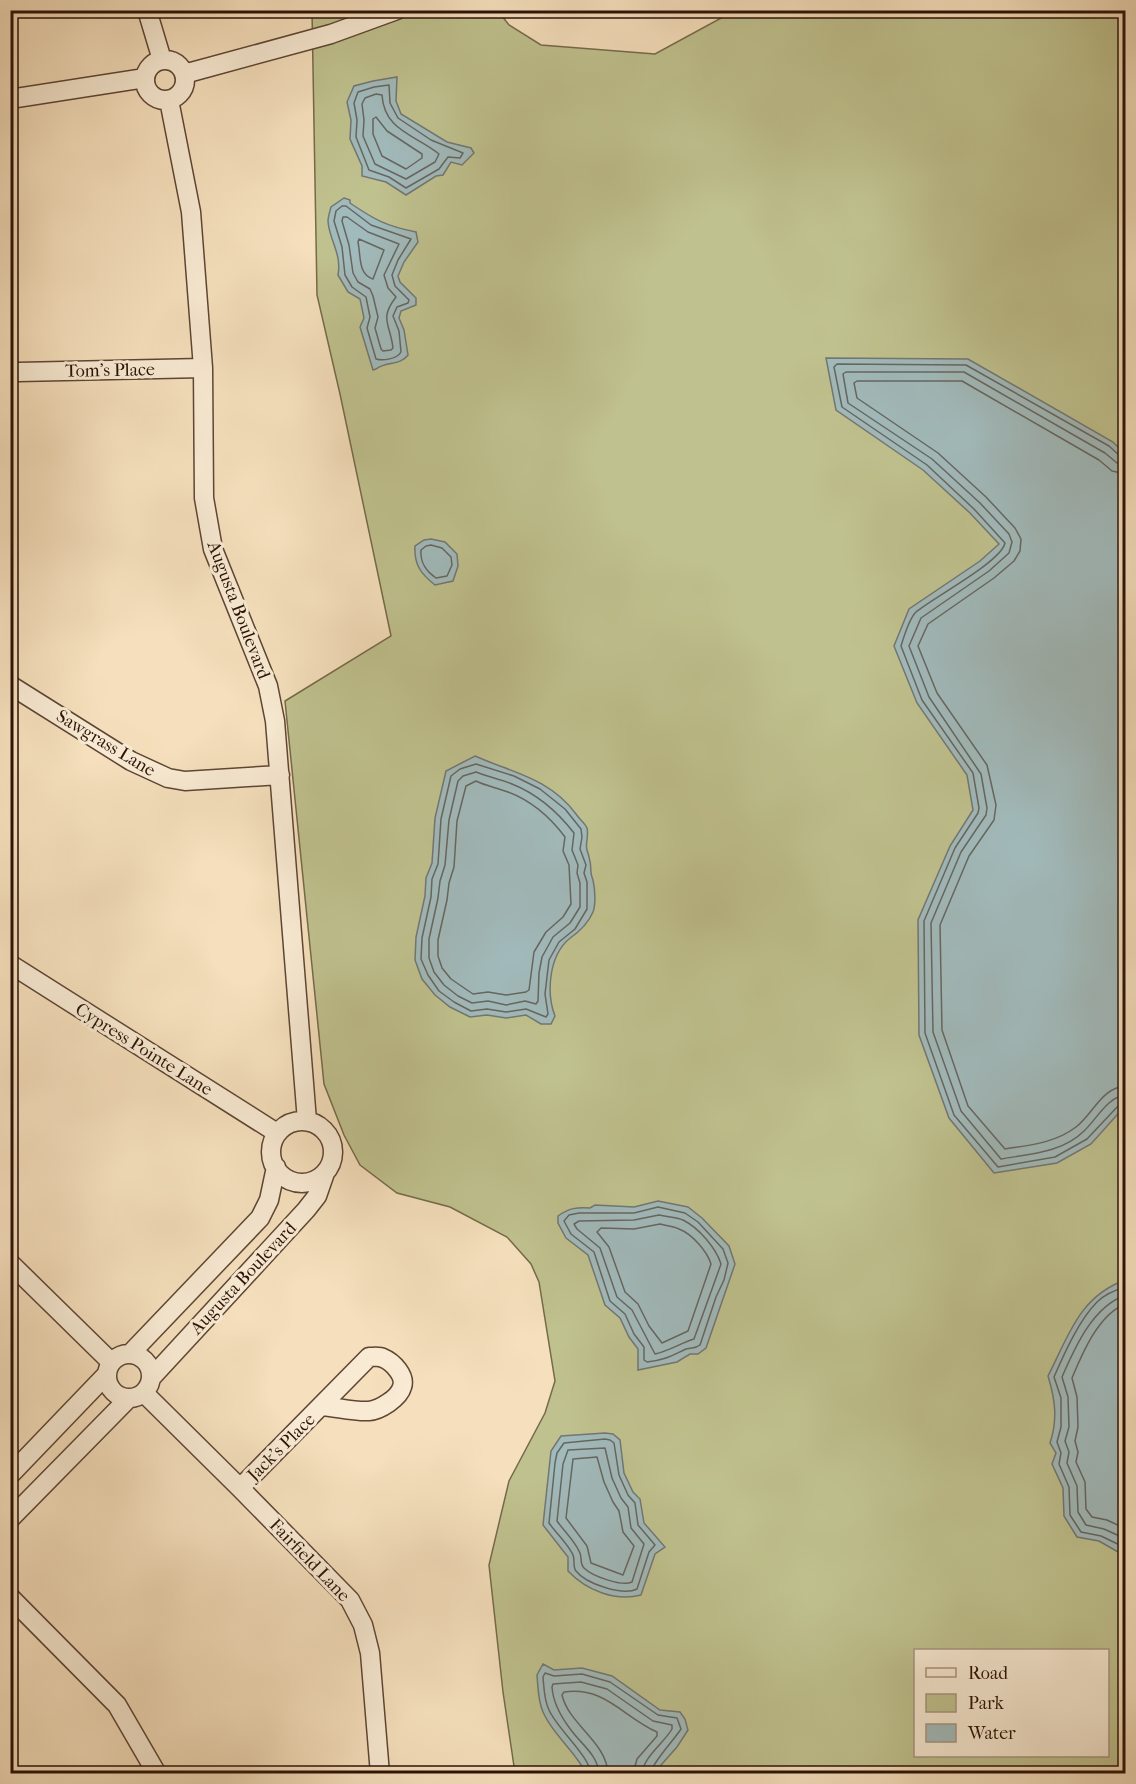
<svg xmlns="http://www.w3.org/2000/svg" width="1136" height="1784" font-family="'IM FELL French Canon',serif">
	<rect width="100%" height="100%" fill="#f5dfbc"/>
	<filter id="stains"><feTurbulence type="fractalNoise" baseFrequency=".00333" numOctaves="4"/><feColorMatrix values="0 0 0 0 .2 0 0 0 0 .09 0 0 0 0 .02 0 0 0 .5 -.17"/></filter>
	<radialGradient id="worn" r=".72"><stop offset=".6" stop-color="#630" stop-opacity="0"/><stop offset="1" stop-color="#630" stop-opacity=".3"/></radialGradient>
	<path fill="#bfc18e" stroke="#756a4a" stroke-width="1.5" fill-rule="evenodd" d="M312,11H498L509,25L541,45L655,54L734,11H1125V1773H515L503,1692L489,1565L509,1481L545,1413L555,1381L539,1282L531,1264L507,1237L450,1207L397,1193L360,1165L344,1135L324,1084L285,701L391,636L340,394L317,295ZM916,1650H1108V1756H916Z"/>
	<path fill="#a1babb" stroke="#727773" stroke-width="1.5" d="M397,77L396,101L401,114L447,142L471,148L474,153L462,165L451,162L443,175L436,176L406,195L386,182L362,176V166L350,139L351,120L347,102L354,86L373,81Z
		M344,198L350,200V203C375,220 386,226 416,232L418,242L404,262L398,276L400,282L416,298V305L401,311L399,318L404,330L408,355C400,366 386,361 376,369L373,370L360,327L364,318L360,299L348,292L338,275C342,253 329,240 328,221C328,217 330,211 331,207Z
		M826,358L968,359L1113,442L1125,454V1106L1091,1144L1057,1163L994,1173L949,1118L919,1035L918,920L950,846L973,810L967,775L917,703L894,646L909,609L980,561L999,544L970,513L923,470L836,410Z
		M431,539L445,542L457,554L458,566L453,581L435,585C421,574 414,565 415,546L424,540Z
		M475,756C513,773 549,778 576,814C579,819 585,823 587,828C589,836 585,844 587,850C590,860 591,861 591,872C591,875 592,877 593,880C595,889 596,904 593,912C588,924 579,932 569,939C549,956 546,993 555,1016L551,1024H541L526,1015L506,1018L487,1015L470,1017L450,1007L435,995L422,979L415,960L416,937L425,896L426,878L432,863L435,818L446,771Z
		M658,1201L688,1207L702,1218L729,1246L735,1264L706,1348L698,1354H690L677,1362L638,1370V1349L629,1337L620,1318L605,1305L588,1255L566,1238L558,1223V1216C569,1208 577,1207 590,1208L595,1205L634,1207Z
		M1125,1280H1126L1125,1556L1099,1541L1077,1537L1064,1516L1063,1488L1052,1464L1056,1453L1050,1443C1058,1419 1055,1399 1048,1376C1069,1335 1079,1297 1125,1280Z
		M605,1433L613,1434L620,1440L624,1473L633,1492L640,1499L644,1523L665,1547L655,1554L641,1595C615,1602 586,1590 568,1571V1557L543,1525L551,1451L561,1436Z
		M543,1664L554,1670L582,1668L612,1676L660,1710L680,1712L685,1719L688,1730L677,1747L654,1773H586C575,1751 553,1735 543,1712C538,1701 538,1687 537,1675Z"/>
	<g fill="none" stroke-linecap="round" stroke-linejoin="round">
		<path stroke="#666661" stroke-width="1.5" d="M389,85L390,103L398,118L431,140L463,153L460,158L448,157L439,169L406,188L389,177L369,170L356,137L357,120L354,103L358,92L374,87Z
			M376,94L382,95C384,131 416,135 439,154L435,162L406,179L375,164L363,136L364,120L362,104L365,98Z
			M376,117L387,131L422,154V158L406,169L382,156L373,134V119Z
			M342,206H346L371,225L411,239L398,260L392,275L395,286L409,300L408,303L397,307L393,316L399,331L401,352C397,359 383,361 376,359L367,328L370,317L366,297L352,287L345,275L342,247L334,221L336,211Z
			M343,217H347L368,232L399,244L384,275L388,288L396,297C379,319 390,323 393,348L391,350L383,351L381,349L375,328L378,317L373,296L370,289L358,282L353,273L349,245L342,221Z
			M359,239L384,250L373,279C358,274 361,257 358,242Z
			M1126,457L1120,456L1109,446L966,365L837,364L834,367L842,407L927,465L974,509L1005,543C1001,562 934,597 916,612C909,619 904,636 901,646L922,700L973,773L979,808L978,813L955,848L924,921L925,1033L954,1115L998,1167L1055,1157L1087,1139L1119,1105L1126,1103
			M1126,465L1117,463L1105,453L964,372H846L843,374L848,403L932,459L980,503L1009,534L1012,542L1009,553L989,571L921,618L909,646L929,697L981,774L987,808L986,815L961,852L931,923L933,1032L961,1111L1001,1159C1029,1154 1062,1153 1084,1131C1096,1120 1108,1096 1126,1095
			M1126,474L1112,471L1099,460L962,381H857L854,383L857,398L938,453L986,497L1015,528L1021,539L1020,551L1014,561L994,578L928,624L918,646L937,693L987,765L996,805L994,820L969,856L940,925L942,1030L968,1106L1005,1149C1030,1145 1055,1143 1076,1127C1093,1114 1102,1087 1126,1086
			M431,545L442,548L451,557L452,565L447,576L436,578C426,571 420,563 421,550L426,546Z
			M476,764L514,776L540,789L565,809L581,829L582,837L580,849L586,865L584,873L587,882V909L575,929L559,942L549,960L545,994L548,1014L546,1017L526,1009L506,1012L487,1009L471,1011L454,1002L439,991L428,975L421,959L422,938L431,897L432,879L438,864L441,819L451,776L460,769Z
			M476,772C488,777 500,779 512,784C537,794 557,811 574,833L572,850L578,865L577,873L580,883V907L570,923L553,937L542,957L539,973L538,1001L536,1004L525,1001L506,1005L488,1001L472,1003L458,996L444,985L434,972L429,958V939L438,898L440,881L445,865L449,820L458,781L463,776Z
			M476,781C486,786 498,788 508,792C532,801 550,817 565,837L563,851L569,865L571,904L563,917L546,932L534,952L529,990L526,992L506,995L488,992L473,994L451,979L442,968L438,956V940L447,900L449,883L454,867L457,821L466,786Z
			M658,1207L685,1213L698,1222L723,1249L728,1263L724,1280L716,1297L700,1345C695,1349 692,1347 686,1349C671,1356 665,1360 647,1362L644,1360V1347L634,1334L625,1314L610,1301L594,1252L571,1234L564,1221L569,1215L579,1213H634Z
			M659,1215C667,1217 676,1217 683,1220C699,1228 716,1248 721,1264L694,1339C681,1343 669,1351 655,1354L632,1310L617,1297L600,1248L577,1229L574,1224L579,1221L634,1220Z
			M660,1224C666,1226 673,1226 679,1229C692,1234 707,1251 711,1264L688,1331L662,1343L649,1326L638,1304L625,1292L609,1247L597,1232L601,1228L634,1229Z
			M1126,1287C1115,1290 1105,1294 1097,1302C1079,1320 1064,1354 1054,1377L1061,1398V1427L1057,1442L1061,1453L1059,1464L1069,1487L1070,1515L1081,1532L1101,1536L1126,1548
			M1126,1295C1093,1306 1075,1347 1062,1377L1068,1397L1069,1427L1065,1441L1069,1452L1067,1463L1077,1486L1078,1512L1086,1525L1104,1529L1126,1539
			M1126,1304C1099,1313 1082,1354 1072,1378L1077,1397L1078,1427L1075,1441L1078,1452L1076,1462L1085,1482L1086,1509L1092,1517L1107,1520L1126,1529
			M605,1439L610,1440L614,1443L619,1475L628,1495L635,1503L638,1525L655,1545L649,1552L637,1589C623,1596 586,1584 576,1571C572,1566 576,1559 572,1553C566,1542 556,1533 549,1523L555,1463L557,1453L564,1443Z
			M605,1448L612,1478L621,1498L628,1507L631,1528L644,1544L632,1582C622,1587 592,1576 584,1568C579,1563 583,1557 579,1551C574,1540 564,1531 557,1521L563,1464L568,1450Z
			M597,1457L604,1482L613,1502L619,1511L623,1532L634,1546L623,1575L591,1563L587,1546L566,1518L573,1459Z
			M591,1774C589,1755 558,1730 549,1710C544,1700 544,1688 543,1677L545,1673L554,1676L582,1674L610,1682L658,1715L677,1718L681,1729C674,1740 651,1764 650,1774
			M599,1774C598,1755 581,1744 571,1730C561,1717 553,1703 552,1687L553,1684L581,1682L607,1689L653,1721L672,1725V1729C664,1743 643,1757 642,1774
			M608,1774C607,1742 569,1725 562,1695L564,1692C605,1686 623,1717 657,1732V1736L637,1759L633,1774"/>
		<defs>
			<path id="street" d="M147,10L162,60
				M145 80a20 20 0 1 1 40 0a20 20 0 1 1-40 0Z
				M184,74L331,34L397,10
				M10,99L145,78
				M169,100L191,212L203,368L204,498L213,549L268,686L275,721L307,1121
				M18,372L203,368
				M10,685L131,761L168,778L185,781L280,775
				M10,964L277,1133
				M271 1152a31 31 0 1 1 62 0a31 31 0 1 1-62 0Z
				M10,1263L111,1362
				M107 1376a22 22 0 1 1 44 0a22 22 0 1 1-44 0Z
				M130,1354L260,1218L269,1200L276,1167
				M152,1377L306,1210L317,1196L325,1173
				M144,1393L240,1488L350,1600L363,1625L370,1653L380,1774
				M10,1475L106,1375
				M240,1488L369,1357C374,1357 379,1356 383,1358C393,1362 406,1376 402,1387C399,1398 380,1410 369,1411C354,1412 336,1407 321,1406
				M10,1519L129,1398
				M10,1597L117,1705L157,1774"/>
		</defs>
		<use href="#street" stroke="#5e4534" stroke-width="21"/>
		<use href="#street" stroke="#f8ead3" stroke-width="18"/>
	</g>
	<g text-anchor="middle" stroke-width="6" stroke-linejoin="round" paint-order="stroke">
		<g font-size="18" fill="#2b1207" stroke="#f8ead3">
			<text transform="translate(110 370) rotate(-1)" y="6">Tom’s Place</text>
			<text transform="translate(239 610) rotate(69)" y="6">Augusta Boulevard</text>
			<text transform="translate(106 743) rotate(31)" y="6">Sawgrass Lane</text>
			<text transform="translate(144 1049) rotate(32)" y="6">Cypress Pointe Lane</text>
			<text transform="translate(243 1278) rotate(-47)" y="6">Augusta Boulevard</text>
			<text transform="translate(281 1447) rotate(-45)" y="6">Jack’s Place</text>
			<text transform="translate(310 1560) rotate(46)" y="6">Fairfield Lane</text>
		</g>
	</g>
	<rect width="1136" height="1784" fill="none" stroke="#f5dfbc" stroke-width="36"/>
	<rect x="12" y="12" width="1112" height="1760" fill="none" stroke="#2b1207" stroke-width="3"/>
	<rect x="18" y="18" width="1100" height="1748" fill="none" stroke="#2b1207" stroke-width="1.5"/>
	<rect x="914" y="1649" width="195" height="108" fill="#f8ead3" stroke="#a69481" stroke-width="1.5"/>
	<rect x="926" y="1668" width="30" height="9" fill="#f8ead3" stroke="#a69481" stroke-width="1.5"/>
	<text x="968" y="1679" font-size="18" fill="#2b1207">Road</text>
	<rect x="926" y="1694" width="30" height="18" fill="#bfc18e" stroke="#a69481" stroke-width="1.5"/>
	<text x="968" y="1709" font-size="18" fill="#2b1207">Park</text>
	<rect x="926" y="1724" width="30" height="18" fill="#a1babb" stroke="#a69481" stroke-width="1.5"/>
	<text x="968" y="1739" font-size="18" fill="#2b1207">Water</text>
	<rect width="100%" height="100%" filter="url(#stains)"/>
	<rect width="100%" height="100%" fill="url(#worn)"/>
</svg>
